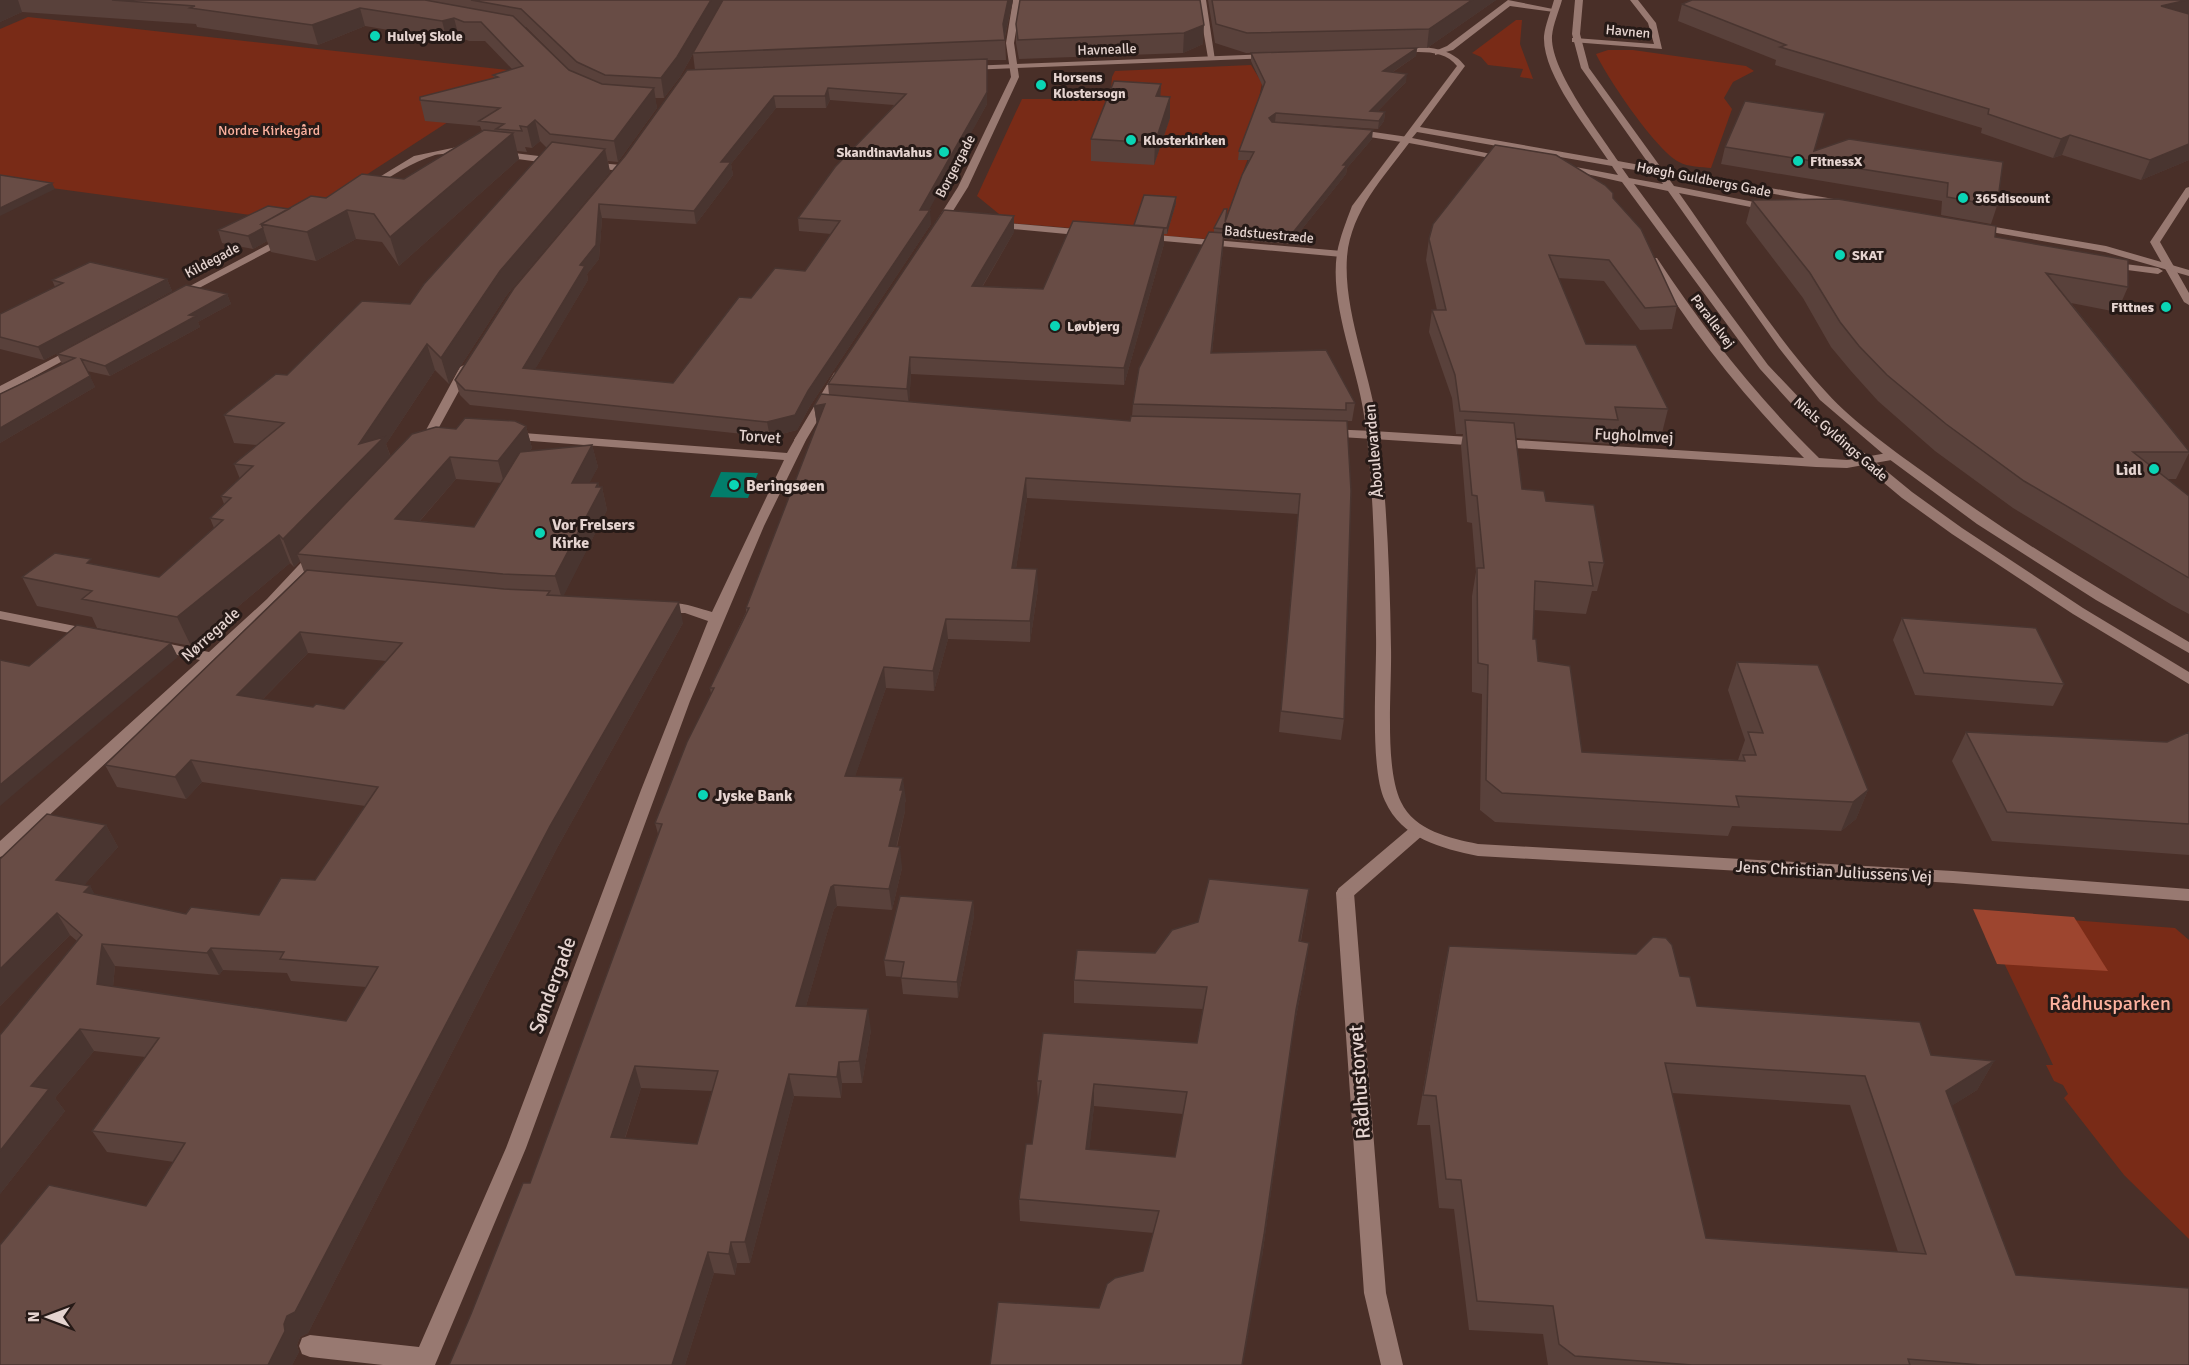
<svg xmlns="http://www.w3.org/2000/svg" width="2189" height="1365" font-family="Signika,sans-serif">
	<rect width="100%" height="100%" fill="#492f28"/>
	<path fill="#792b17" d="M28,17L525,72L295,221L0,181V29Z
		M1516,20H1522L1520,44L1533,79L1520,77L1523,69L1488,65L1481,57L1472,53Z
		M1608,50H1633L1746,66L1754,71L1733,82L1724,98L1732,109L1711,168C1702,167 1688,167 1679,162C1656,150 1608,79 1596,54Z
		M1251,65L1262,83L1247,161L1218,240L1010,223L977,196L1022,99H1110L1112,77L1115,71Z
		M1980,913L2175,928L2189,940V1239L2124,1175L2064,1098L2068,1094L2063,1085L2054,1081L2046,1065H2053Z"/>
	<path fill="#9d452f" d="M1973,909L2074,917L2108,971L1997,964Z"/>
	<path fill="#027e6b" d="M721,472L758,473L748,498L710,497Z"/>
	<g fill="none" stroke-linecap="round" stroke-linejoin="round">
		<path fill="#987971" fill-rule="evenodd" d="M1328,429L1373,431L1379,435L1373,439L1324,436L1322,433Z
			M510,432L787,453L796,437L800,436L806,440L764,526L690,701L526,1148L435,1365H383L310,1357L302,1354L299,1346L302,1338L310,1335L419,1347L506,1148L641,790L708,621L685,613H662L655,609C667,596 697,608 712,612L784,460L506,439L504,436Z
			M1345,887L1351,888L1354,893L1386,1293L1403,1365H1381L1364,1293L1336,893L1339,888Z"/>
		<path fill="#987971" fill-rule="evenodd" d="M1013,0H1021L1014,43L1019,77L968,187L941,230H933L932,228L958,187L1011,77L1006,43Z
			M1198,0H1206L1215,60L1208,58Z
			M1508,0L1558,10L1554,12L1510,6L1453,50L1435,55V51L1447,46Z
			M1630,0H1638L1656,23L1662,49L1572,42V38H1575L1654,44L1648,23Z
			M1353,129L1408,137L1412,140L1408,143L1350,134L1349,132Z
			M457,147H472L477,150C467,156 447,152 435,155C412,162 391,176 371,189L363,187L414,156Z
			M499,151L555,158L560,161L555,164L496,156V152Z
			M588,162L621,165L626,168L621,171L585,167V163Z
			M2189,187V197L2160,242L2189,293V305L2184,302L2150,242L2186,188Z
			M995,222L1088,230L1093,233L1088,236L992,227L990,225Z
			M1145,234L1342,251L1347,254L1342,257L1141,239L1140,237Z
			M286,235L290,236V240L182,297L173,295Z
			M1649,258H1657C1705,331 1757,397 1819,458L1847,460L1893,452L1899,456L1897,459L1847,468L1816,467L1373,439L1367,435L1373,431L1804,458C1744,397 1692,332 1648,260Z
			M77,346L81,347V351L0,395V386Z
			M466,364L472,367L437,431L424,447H416L414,444L426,430L460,367Z
			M840,370L846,373L806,440L800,444L796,443L794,440L834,373Z
			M316,551L321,552L323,555L321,558L277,605L6,855L0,857V841L200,660L150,649L148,646L150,643L155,641L209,652L267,599L311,552Z
			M0,611L90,629L97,633L90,637L0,619Z
			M1417,825L1423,827L1425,831L1423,835L1351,898L1345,899L1339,898L1336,893L1339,888L1411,827Z"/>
		<path fill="#987971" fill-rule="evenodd" d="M1554,0H1562C1559,11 1553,24 1552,36C1550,70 1599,132 1618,161L1651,167L1581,68L1572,34L1575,0H1583L1580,34L1589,68L1662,169L1845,201L1847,203L1842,206L1666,175L1674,186L1774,206L1776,208L1771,211L1679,193C1726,259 1772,333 1827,393C1853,422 1897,453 1929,476C2012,537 2100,590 2189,642V653L2096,600L1977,524L1889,459L1820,400L1779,348L1668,191L1634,184L1768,365L1806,405L1912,492L1962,528L2083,608L2189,672V684L2073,614L1952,534L1902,498L1798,411L1760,369L1622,182L1560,168L1565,165L1618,175L1612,166L1417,132L1412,138L1511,158L1506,161L1409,143C1383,178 1351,211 1347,257C1343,313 1372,377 1379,435C1387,506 1390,577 1391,648C1392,689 1384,767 1401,802C1415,831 1450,838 1478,844L1953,871L2189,889V901L1953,883L1478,856C1441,848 1402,839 1385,801C1369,767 1377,676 1376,635C1375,564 1374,492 1365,422C1359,369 1329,307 1337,253C1340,237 1346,222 1352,206L1457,66C1444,48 1415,52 1396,53L1392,51L1393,49C1417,45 1450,45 1465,66L1420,127L1608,160C1588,129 1542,74 1544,36C1545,25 1551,11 1554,0ZM1622,168L1655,173L1663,184L1629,178Z
			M1270,54L1274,56L1273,58L968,70L964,68L968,66Z
			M1978,224L2106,246L2189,270V276L2105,252L1974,229V225Z
			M2108,262L2158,268L2163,271L2158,274L2104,267V263Z"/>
	</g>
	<path fill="#59413b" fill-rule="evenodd" d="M0,0H1013L1005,37L1006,60H987V104L928,210L931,224L810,406L797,430L770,437L470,405L460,395L455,380L625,156L695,70L693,54L680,77L664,98H655L657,108L618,162L608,161L610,172L506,296L449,384L435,370L386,444L391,457L456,429L526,426L532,448L530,451L592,445L598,467L589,483H598L599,487H602L607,510L563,596L683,623L557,848L308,1333L300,1337L297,1345L299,1352L292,1365H0L146,1206L174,1162L107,1152L92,1131L145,1057L94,1051L55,1098L65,1111L0,1194L77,941L70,935L0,1006V859L106,825L118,847L84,885L90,886L94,894L186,914L259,915L315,880L365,806L202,782L186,799L117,787L105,765L304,572L300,561L294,567L290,563L191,646L97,628L92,617L37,606L22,577L93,564L159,577L214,528L210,518L224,504L221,496L240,479L234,464L257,445L234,443L224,415L287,375L410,304L547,148L540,141L532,148L525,147L527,152L517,151L519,159L399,266L382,242L356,239L316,261L271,252L267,241L253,249L222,243L218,230L326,198L404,179L482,131L480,126L425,121L420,100L494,78L493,75L512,69L485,41H469L459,37L447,40L365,26L318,45L197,27L196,24L22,12L0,22ZM524,27H526L569,70ZM830,100L894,105L798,218L799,231L831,234L805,271L751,298L673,383L535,369L588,280L587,274L599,259L602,218L696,224L733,175L731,164L776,108H826ZM456,479L501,483L474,527L420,521ZM308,653L386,661L344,709L313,707L263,699ZM115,966L219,975L223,970L287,973L291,981L366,987L346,1021L113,987Z
		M1200,0L1203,44L1183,53L1019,59L1016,43V24Z
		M1208,0H1496L1427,48H1417L1416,56L1393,72L1406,82L1377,112H1385L1384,121L1378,129L1275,122L1274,123L1372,139L1347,168L1346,174L1290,244L1224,239L1212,353L1355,403L1352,421H1345L1344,719L1341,740L1279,732L1298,514L1027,498L1016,568L1038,589L1030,642L948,639L934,691L886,688L855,776L906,800L905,803V811L897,847L902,868L892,910L837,906L834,909L806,1006L871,1030L862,1083H842L841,1098L794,1096L750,1263H737L735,1275L714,1273L685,1365H449L530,1183L658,834L655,823L711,694L710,688L746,612V608L817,425L814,406L829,395L828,384L1014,232L983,286L1043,289L1134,226L1176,203L1167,234H1164V244L1124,385L911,374L909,402L1130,421L1132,416L1133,404L1214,232V228L1226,219L1249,160H1238L1239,151L1263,87L1251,61V53L1314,51L1246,53L1215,43ZM641,1088L712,1091L697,1144L625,1139Z
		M2189,0V160L2141,180L2062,155L2053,158L1981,133L1982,128L1775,65L1776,60L1678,21L1682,4Z
		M1160,96L1170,97V118L1154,165L1091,161V139Z
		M1849,139L1997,206L1991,224L1941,215L1942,201L1721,164L1725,147L1814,151Z
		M1613,198L1677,306L1672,329L1640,330L1604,281L1558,278L1586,344L1668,409L1662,433L1616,430L1612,444L1516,438L1522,489L1546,501L1604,563L1597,591H1592L1586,614L1534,610L1533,639L1538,661L1582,752L1738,760L1745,740L1728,690L1737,662L1868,790L1856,819L1841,831L1732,826L1728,836L1495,822L1480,810L1482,694L1472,692V596L1476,572L1472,523L1467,522L1461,446L1463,434H1456L1452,398L1429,332L1432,310H1437L1426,260L1429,239Z
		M1752,200L1995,237L2128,287L2117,312L2071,303L2189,451V453L2176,479H2167L2189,496V614L2172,605L2013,508L1935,451L1878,401L1851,371L1831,347L1803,298L1746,223Z
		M167,279L172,291L44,360L0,349V314L55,287L52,280Z
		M227,294L231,304L198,322L200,327L110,376L87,371L95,387L0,443V394L62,364L57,354Z
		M1902,618L2064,684L2053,706L1915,695L1893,640Z
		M1966,732L2167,742L2189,732V855L1992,841L1952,761Z
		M1309,889L1306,912L1301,941L1306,966L1293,1032L1262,1257L1099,1308L1143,1271L1154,1233L1020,1221L1019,1199L1032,1144L1038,1102L1037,1081L1197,1043L1203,1009L1074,1003V980L1155,953ZM1094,1106L1183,1114L1175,1157L1089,1149Z
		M973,901L974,916L958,998L903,994L901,977L886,976L884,960Z
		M1449,946L1680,976L1697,1006L1931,1055L1994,1061L1977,1090L1951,1106L2016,1275L2189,1365H1548L1543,1334L1469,1330L1454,1209L1439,1208L1430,1125H1417L1443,975ZM1672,1093L1850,1105L1898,1252L1706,1238Z"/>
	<path fill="#493530" d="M0,0H18L22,12L0,22Z
		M711,0H725L693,53V54L680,77L664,98L661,78Z
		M1008,0H1013L1004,40L1003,24Z
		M1472,0H1496L1427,48L1429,29Z
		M2187,0H2189V15L2161,6Z
		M360,8L365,26L318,45L312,25Z
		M454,18L459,37L447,40L442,21Z
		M1204,25L1203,44L1183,53L1184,33Z
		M1417,48L1416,56L1382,79L1383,71Z
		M987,59V104L923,221L930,210L931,224L810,406L797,430L770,437L767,422L808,391L920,210Z
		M1407,74L1406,82L1369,120L1370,111Z
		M1161,84L1160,105L1156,96Z
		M654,88L657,108L618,162L614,141Z
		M828,88L830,100L826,108L825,96Z
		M774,96L776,108L731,164L733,175L696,224L694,211L721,162Z
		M1170,97V118L1154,165L1155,143Z
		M1385,112L1384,121L1378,129L1379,121Z
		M1276,113L1275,122L1269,126V118Z
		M535,120L540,141L532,148L527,127Z
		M1373,130L1372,139L1347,168L1346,174L1290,244L1291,235L1343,165Z
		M513,133L519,159L399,266L390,237Z
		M2070,135L2062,155L2053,158L2061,139Z
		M2189,144V160L2141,180L2150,160Z
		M605,149L610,172L506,296L449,384L441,358L500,271Z
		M52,183L55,189L0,216V208Z
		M1176,197V203L1167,234V228Z
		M599,204L602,218L599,259L587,274L588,280L527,383L523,368L580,265Z
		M347,210L356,239L316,261L307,232Z
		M1014,216V232L973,302L972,286Z
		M263,228L267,241L253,249L248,236Z
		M1164,228V244L1124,385V368Z
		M1224,233L1223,249L1210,371L1211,353Z
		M167,279L172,291L44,360L38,347Z
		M227,294L231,304L198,322L200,327L110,376L105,366L189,315Z
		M427,344L435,370L386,444L393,464L297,554L300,561L294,567L283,539L359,444Z
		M910,357L911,374L909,407L907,389Z
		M90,376L95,387L0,443V428Z
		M825,404L817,425L814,406Z
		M526,426L532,448L504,483L498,461Z
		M592,445L598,467L578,505L572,483Z
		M450,457L456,479L402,541L395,519Z
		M1026,478L1027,498L1013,588L1012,568Z
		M598,483L600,491L602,487L607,510L562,599L555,576Z
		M279,535L290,563L191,646L177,617Z
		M1037,569L1038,589L1030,642V621Z
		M679,602L683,623L557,848L308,1333L300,1337L297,1345L299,1352L292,1365H268L287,1316L550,826Z
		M946,619L948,639L934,691L933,671Z
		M300,632L308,653L246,716L237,695Z
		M171,643L178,657L27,783L0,806V785Z
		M884,667L886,688L848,797L845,776Z
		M191,760L202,782L186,799L175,777Z
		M903,778L906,800L905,803V811L891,868L889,846L900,790Z
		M1868,790L1856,819L1841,831L1853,802Z
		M106,825L118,847L70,901L56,880Z
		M900,847L902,868L892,910L889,889Z
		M834,885L837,906L834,909L800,1027L796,1006L831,887Z
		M90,886L103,908L84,892Z
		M1309,889L1306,912L1296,964L1299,941Z
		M973,901L974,916L958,998L957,982Z
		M57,913L70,935L0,1006V969Z
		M1309,943L1306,966L1293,1032L1262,1257L1243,1365H1242L1296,1010Z
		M102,944L115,966L111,1006L97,984Z
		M211,948L223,970L219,975L207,953Z
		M868,1009L871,1030L862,1083L859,1061Z
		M80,1029L94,1051L55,1098L65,1111L0,1194V1151L31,1086Z
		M1994,1061L1977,1090L1929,1120L1946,1091Z
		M839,1062L842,1083L841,1098L837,1077Z
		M635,1066L641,1088L618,1159L611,1137Z
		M789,1074L794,1096L750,1263L745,1242Z
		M1094,1084V1106L1087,1172L1086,1149Z
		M731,1242L737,1263L735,1275L729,1254Z
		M708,1252L714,1273L685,1365H672Z"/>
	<path fill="#684c45" stroke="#493530" stroke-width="1.5" fill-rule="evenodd" d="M112,0H425L513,16L569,70L602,84L654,88L614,141L550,134L535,120L527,127L520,126L522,131L496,129L504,124L479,121L500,108L420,100V97L498,77L493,75L523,66L481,22H464L454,18L442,21L360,8L312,25L190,8L195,6Z
		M471,0H711L677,57L661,78L605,75L577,62L521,9Z
		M723,0H1008L1003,24L1005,40L693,53Z
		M1020,0H1200L1204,25L1184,33L1018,40L1016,24Z
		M1212,0H1472L1429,29L1247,33L1216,24Z
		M1692,0H2187L2161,6L2189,14V144L2150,160L2070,135L2061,139L1988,114L1989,109L1780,47L1786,45L1682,4Z
		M1417,48L1383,71L1407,74L1370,111L1385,112L1379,121L1276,113L1269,118L1272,122L1373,130L1343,165H1347L1291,235L1214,228L1224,209H1227L1225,222L1242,175L1254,152L1239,151L1265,82L1251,53Z
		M987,59V92L920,210H930L808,391L795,415L767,422L465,390L455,380L514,288L625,156L687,70ZM828,88L906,94L835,167L798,218L840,221L805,271L775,268L751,298L739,297L673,383L523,368L585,266L580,265L596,245L599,204L694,211L731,162H721L774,96H825Z
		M1114,81L1161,84L1156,96L1170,97L1155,143L1091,139Z
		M1745,101L1825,113L1814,151L1849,139L2003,162L1997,206L1947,197L1948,183L1725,147Z
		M484,130L513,133L390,237L374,214L347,210L307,232L261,224L311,196L326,198L362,174L404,179Z
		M552,142L605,149L500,271L441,358L427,344L359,444L384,437L283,539L279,535L177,617L82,599L92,591L22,577L55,553L91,559L87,563L159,577L223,520L210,518L231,498L221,496L253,466L234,464L284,423L224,415L276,374L287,375L362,301L410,304L424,284Z
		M1495,145L1556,155L1605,185L1613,193V198L1641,229L1677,306L1645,308L1609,260L1549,255L1586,344L1636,345L1668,409L1615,407L1618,420L1460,411L1455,375L1432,310H1446L1429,239L1433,224Z
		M0,175L52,183L0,208Z
		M1144,195L1176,197L1167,228L1134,225Z
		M1838,199L1996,226L1995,237L2128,260V287L2046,273L2189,451V452H2133L2189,496V578L2024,481L1946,424L1887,375L1859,346L1840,322L1810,273L1752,200Z
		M268,206L289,209L261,224L263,228L248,236L218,230Z
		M944,210L1014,216L972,286L1043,289L1073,221L1164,228L1124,368L910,357L907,389L828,384Z
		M1209,232L1224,233L1211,353L1326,350L1355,403H1346V410L1133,404L1139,368Z
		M90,262L167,279L38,347L0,337V314L63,283L52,280Z
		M186,285L227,294L189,315L196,316L105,366L81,359L90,376L0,428V394L75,358L57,354Z
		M821,394L1130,421L1131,416L1347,421L1351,491L1344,719L1281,711L1300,494L1026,478L1012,568L1037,569L1030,621L946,619L933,671L884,667L845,776L903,778L900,790H903L889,846L900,847L889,889L834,885L831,887L796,1006L868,1009L859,1061L839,1062L837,1077L789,1074L745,1242H731L729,1254L708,1252L672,1365H449L471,1314L523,1183H530L662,824L655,823L687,742L714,688H710L749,608H746L825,404L814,406ZM635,1066L718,1071L697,1144L611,1137Z
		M465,418L515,421L526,426L498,461L450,457L395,519L474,527L520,452L592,445L572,483H598L596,487H602L555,576L503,574L297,554L412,434L436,427L456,429Z
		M1465,420L1514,423L1522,489L1544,491L1546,501L1594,505L1604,563L1589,562L1593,586L1535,581L1533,639H1536L1538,661L1570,666L1582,752L1745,761L1743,755H1756L1748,732L1763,733L1737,662L1818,665L1868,790L1853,802L1736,796L1739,807L1502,793L1486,780L1488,665L1478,663L1477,568H1484L1477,496L1472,495Z
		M307,570L504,589L550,591L547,595L679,602L550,826L295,1312L287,1316L284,1324L285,1331L268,1365H0V1245L49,1185L146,1206L185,1143L92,1131L159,1038L80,1029L31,1086L49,1089L0,1151V1035L82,935L57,913L0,969V859L47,814L106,825L56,880L90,886L84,892L186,914L191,907L259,915L281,878L315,880L378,787L191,760L175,777L105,765ZM300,632L402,643L344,709L316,704L313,707L237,695ZM102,944L207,953L211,948L284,952L280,959L378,967L346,1021L97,984Z
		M1902,618L2036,628L2064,684L1924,673Z
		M77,625L171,643L0,785V660L29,666Z
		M1966,732L2167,742L2189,732V824L2007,812Z
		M1209,879L1309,889L1299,941L1309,943L1296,1010L1264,1235L1242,1365H990L998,1302L1099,1308L1107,1284L1115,1278L1143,1271L1159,1211L1019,1199L1026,1144H1032L1041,1081H1037L1043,1033L1197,1043L1207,987L1074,980L1077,950L1155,953L1172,930L1198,922ZM1094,1084L1187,1092L1175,1157L1086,1149Z
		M900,896L973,901L957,982L901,978L904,962L884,960Z
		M1653,937L1666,938L1672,945L1680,976L1690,977L1697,1006L1920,1022L1931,1055L1994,1061L1946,1091L2016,1275L2189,1288V1365H1981L1908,1359L1910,1365H1692L1575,1356L1559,1344L1553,1306L1477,1301L1461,1180L1446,1179L1436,1096L1423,1095L1449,946L1636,954ZM1665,1063L1865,1076L1926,1254L1706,1238Z"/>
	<g fill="#0ad5b5" stroke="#261a17" stroke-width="2">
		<circle cx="375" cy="36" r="6"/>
		<circle cx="1041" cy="85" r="6"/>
		<circle cx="1131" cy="140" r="6"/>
		<circle cx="944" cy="152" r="6"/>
		<circle cx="1798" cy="161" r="6"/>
		<circle cx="1963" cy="198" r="6"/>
		<circle cx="1840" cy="255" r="6"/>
		<circle cx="2166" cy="307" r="6"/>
		<circle cx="1055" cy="326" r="6"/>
		<circle cx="2154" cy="469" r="6"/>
		<circle cx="734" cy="485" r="6"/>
		<circle cx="540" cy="533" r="6"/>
		<circle cx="703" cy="795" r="6"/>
	</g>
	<g text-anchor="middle" stroke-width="6" stroke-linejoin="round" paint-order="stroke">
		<g font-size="14" fill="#e5d4d0" stroke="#261a17">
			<text transform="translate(1628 31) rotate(5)" y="5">Havnen</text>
			<text transform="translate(1107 49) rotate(-2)" y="5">Havnealle</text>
			<text transform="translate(955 166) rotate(-62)" y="5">Borgergade</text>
			<text transform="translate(1704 179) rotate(11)" y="5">Høegh Guldbergs Gade</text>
			<text transform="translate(1269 234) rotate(5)" y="5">Badstuestræde</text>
			<text transform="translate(212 260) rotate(-28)" y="5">Kildegade</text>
			<text transform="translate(1713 321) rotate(53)" y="5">Parallelvej</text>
			<text transform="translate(1841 439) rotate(41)" y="5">Niels Gyldings Gade</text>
		</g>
		<g font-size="14" font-weight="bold" fill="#e5d4d0" stroke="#261a17" text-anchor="start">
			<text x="387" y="41">Hulvej Skole</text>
			<text x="1053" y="82">Horsens<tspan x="1053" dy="16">Klostersogn</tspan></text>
			<text x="1143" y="145">Klosterkirken</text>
			<text x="932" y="157" text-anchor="end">Skandinaviahus</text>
			<text x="1810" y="166">FitnessX</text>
			<text x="1975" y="203">365discount</text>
			<text x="1852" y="260">SKAT</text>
			<text x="2154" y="312" text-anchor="end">Fittnes</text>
			<text x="1067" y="331">Løvbjerg</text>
		</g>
		<g font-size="14" fill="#fdb29f" stroke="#261a17">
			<text x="269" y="135">Nordre Kirkegård</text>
		</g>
		<g font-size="16" fill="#e5d4d0" stroke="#261a17">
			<text transform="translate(1634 435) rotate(3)" y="6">Fugholmvej</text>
			<text transform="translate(760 436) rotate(4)" y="6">Torvet</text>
			<text transform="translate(1373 451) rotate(-95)" y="6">Åboulevarden</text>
			<text transform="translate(210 634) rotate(-42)" y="6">Nørregade</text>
			<text transform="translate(1834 871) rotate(3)" y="6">Jens Christian Juliussens Vej</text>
		</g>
		<g font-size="16" font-weight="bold" fill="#e5d4d0" stroke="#261a17" text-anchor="start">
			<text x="2142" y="475" text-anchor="end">Lidl</text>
			<text x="746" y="491">Beringsøen</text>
			<text x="552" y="530">Vor Frelsers<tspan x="552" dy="18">Kirke</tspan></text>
			<text x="715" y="801">Jyske Bank</text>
		</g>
		<g font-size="20" fill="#e5d4d0" stroke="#261a17">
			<text transform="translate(552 985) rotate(-70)" y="7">Søndergade</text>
			<text transform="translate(1359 1082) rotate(-94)" y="7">Rådhustorvet</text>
		</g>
		<g font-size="20" fill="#fdb29f" stroke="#261a17">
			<text x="2110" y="1010">Rådhusparken</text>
		</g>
	</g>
	<g transform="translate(48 1317) rotate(270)" stroke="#261a17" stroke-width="4.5" paint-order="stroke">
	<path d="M0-4.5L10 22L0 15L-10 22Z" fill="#e5d4d0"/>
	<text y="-9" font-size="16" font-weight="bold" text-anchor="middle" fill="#e5d4d0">N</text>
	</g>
</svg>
